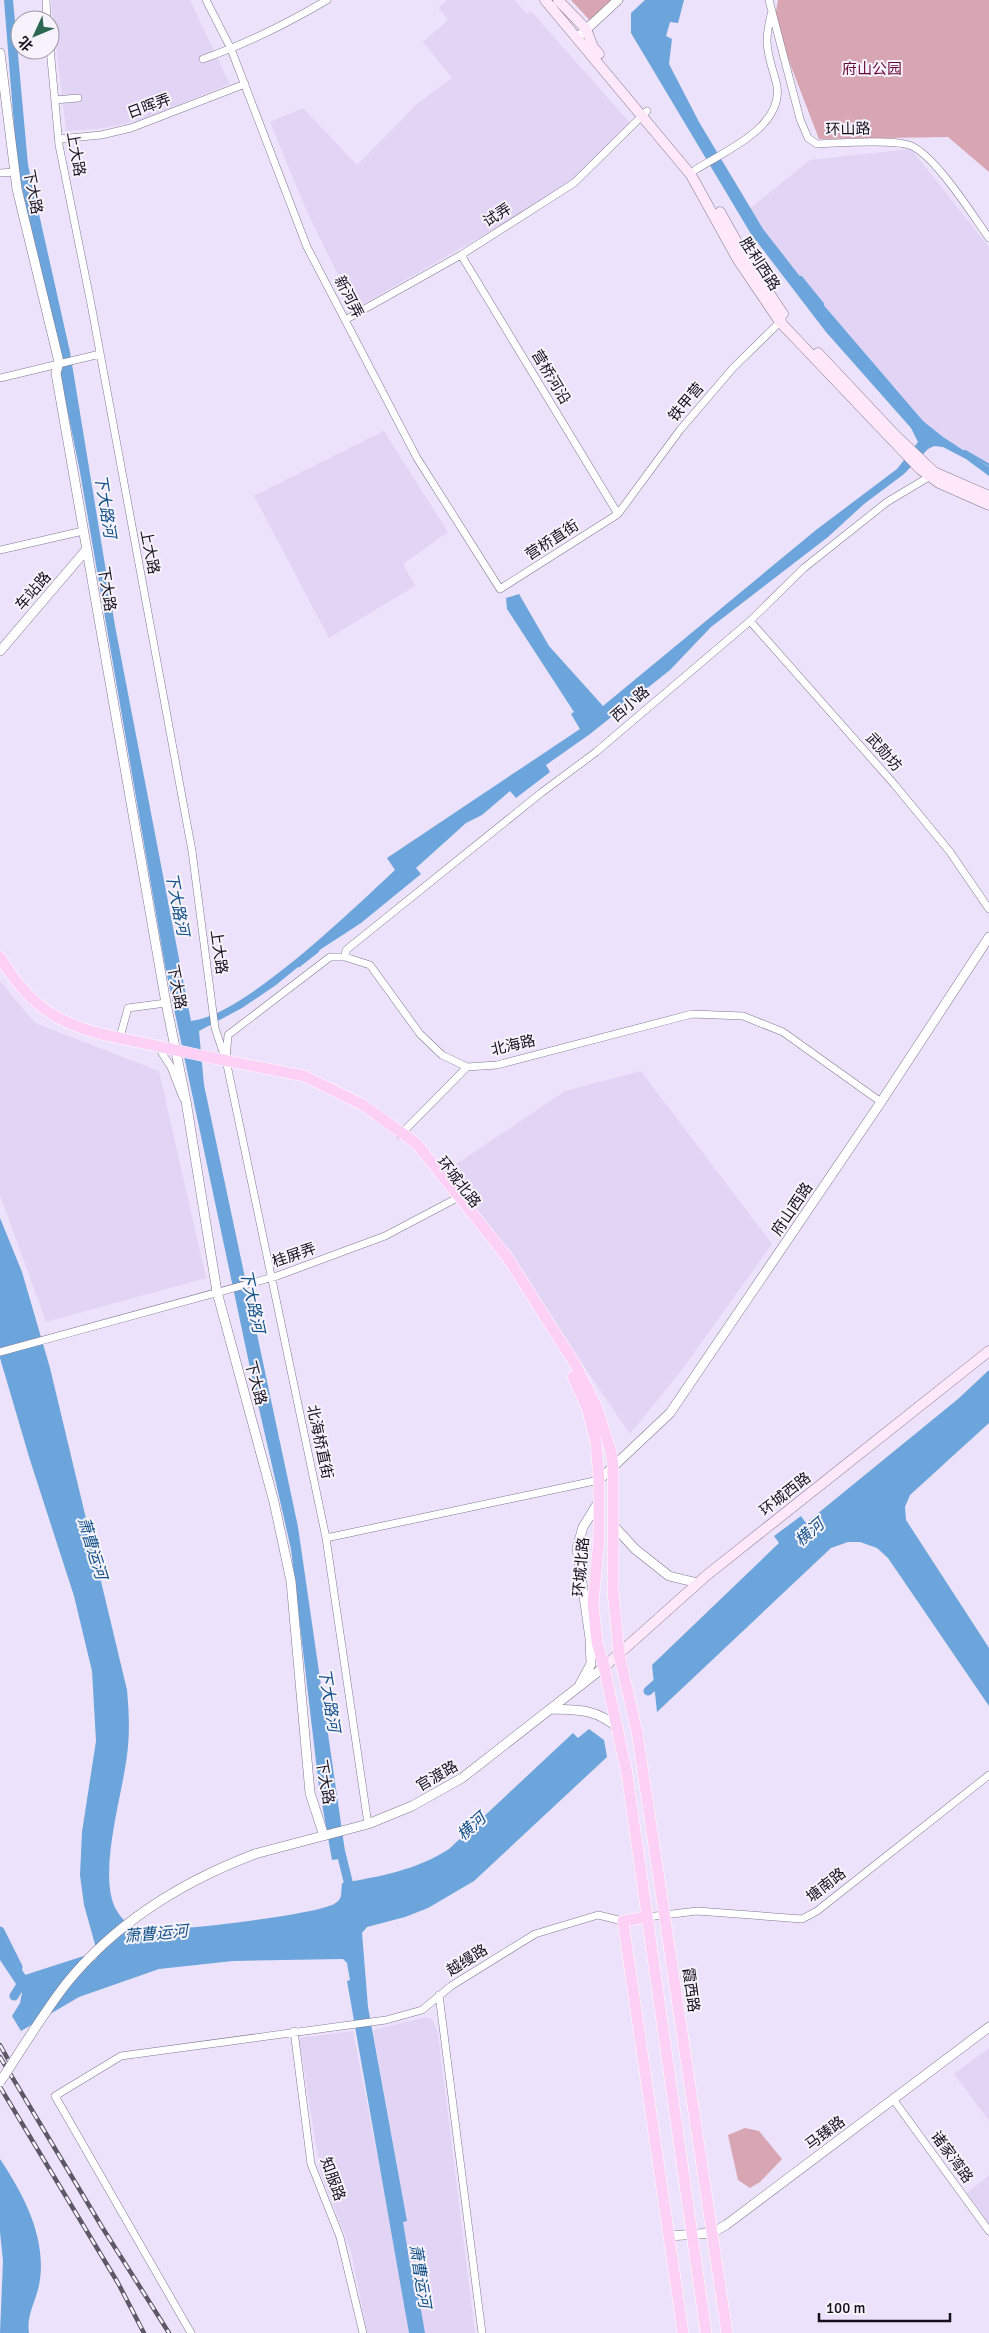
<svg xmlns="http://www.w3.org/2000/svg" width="989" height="2333" font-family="Signika,'Noto Sans SC',sans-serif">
	<rect width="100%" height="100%" fill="#ede2fc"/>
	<path fill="#e2d4f5" d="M51,0H190L230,84L141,120L105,128L66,131Z
		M447,0H515L527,14L531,11L631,124L574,183L355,309L307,212L270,122L303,108L357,165L418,103L452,78L423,42L448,20L438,8Z
		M911,149L989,247V471L900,407L748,210L810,160Z
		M384,431L448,532L403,564L415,586L329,638L254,496Z
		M0,981L35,1023L159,1071L206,1278L46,1322L0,1195Z
		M641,1071L772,1244L684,1367L630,1434L449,1169L565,1091Z
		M426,2017L432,2019L438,2034L475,2333H425L413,2264H410L403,2221L407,2220L373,2030Z
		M353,2031L406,2305L409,2333H367L351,2251L320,2171L299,2038Z
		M989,2048V2121L954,2074Z
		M989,2175V2224L967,2193Z"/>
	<path fill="#d8a5b2" d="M571,0H624L595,26Z
		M778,0H989V172L948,137L819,139L774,22Z
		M745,2128L759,2131L782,2159L760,2182L750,2188L738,2180L728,2135Z"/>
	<path fill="#6ba5dc" d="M4,0H13L28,165L70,352L115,626L191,1021C245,1015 353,909 395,870L387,858L580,729L571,714L574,712L507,609L506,598L519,594L549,646L603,706L816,530L897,469L918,442L911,428L826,332L751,234L631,33V13L645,0H684L678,23L670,22L666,36L672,39L669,64L699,122L763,229L809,288L923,421L943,437L989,467V476L966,459L943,447L934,446L928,449L904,474L864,504L828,537L711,627L670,670L590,734L546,765L550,772L516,798L510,791L482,815L466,823L416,868L421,874L361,923L315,953L276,985L242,1008L199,1031L204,1085L298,1527L346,1858L332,1860L319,1787L291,1549L253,1382L165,966L80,472L17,163Z
		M0,1218L22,1272L50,1368L127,1690C129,1712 130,1733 127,1755C123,1793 96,1877 117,1911C122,1920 130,1927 140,1929C161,1934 315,1915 334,1904C338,1902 340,1899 341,1896L342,1883C378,1877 417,1870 449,1849L573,1733L578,1738L589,1729L604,1740L607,1757L474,1881L428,1908L405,1917L367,1927L362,1933L368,2007L407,2221L403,2222L410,2264H413L425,2333H409L347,1981L350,1980L347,1963L343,1959L233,1961L159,1969L79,1997L21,2031L12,2016L20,2003L22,1993L0,1960V1934L29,1981L90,1963L96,1959L98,1955L84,1905L80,1875L82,1832L96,1741L92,1671L74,1596L30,1460L0,1358Z
		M989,1370V1423L910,1495L905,1507L906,1520L989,1648V1706L888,1558L877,1548L860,1542H848L831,1548L657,1712L652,1665L779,1543L774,1536L801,1516L806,1523L958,1399Z
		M0,2159C24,2195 48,2240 39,2285C36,2301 26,2316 29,2333H0L3,2261L0,2232Z"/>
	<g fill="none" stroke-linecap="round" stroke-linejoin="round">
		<path stroke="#6ba5dc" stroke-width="2.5" d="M801,277L823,304
			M965,451L989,465
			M299,966L318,951"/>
		<path stroke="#6ba5dc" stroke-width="9" d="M648,1691L663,1678
			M341,1853L351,1893
			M0,1931L18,1967
			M14,1996L24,1980L89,1959"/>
		<defs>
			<path id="minor" d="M46,0L47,20
				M206,0L231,49L307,247L417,458L500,589L618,514L680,430L733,368L782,320
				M769,0L800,119L808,138L817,144C840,143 889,139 909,145C934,153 973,216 989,238
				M50,48L59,145L91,304L192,851L215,1028L223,1052
				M203,59C246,44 288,23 327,0
				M55,100L78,98
				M59,139L101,135L131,128L245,84
				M695,170C723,152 783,128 777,86C774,72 767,56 767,41C767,32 769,23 771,14
				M0,173L15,172
				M461,255L618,514
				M345,320L461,255L574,183L647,111
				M0,378L100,354
				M0,550L83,531
				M750,621L894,784L950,852L989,909
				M345,957L346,950L541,793L596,752L750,621L804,568L887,502L932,475
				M120,1037L128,1008L166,1003
				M162,1053L171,1067L183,1098
				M400,1135L467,1067
				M0,1352L277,1276L385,1236L459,1197
				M326,1538L599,1480
				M368,1824L326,1538L226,1060L228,1035L330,957H345L370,965L420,1034L442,1055L467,1067L497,1065L692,1014L743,1016L783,1032L881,1102
				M647,1917L697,1911L802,1919L817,1911L989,1775
				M439,1995L482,2333
				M294,2031L311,2164L340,2237L363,2333
				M893,2099L989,2231
				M191,2333L55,2096L121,2056L386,2020L422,2010L451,1986L535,1934L598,1915L623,1921"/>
			<path id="tertiary" d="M578,37L618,0
				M0,53L17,189L59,362L56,373L166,1003L186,1101L217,1292L274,1502L291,1581L310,1793L324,1836
				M0,651L87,549
				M599,1480L670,1413L881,1102L989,937
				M613,1525L635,1549L669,1576L698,1583
				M580,1684L591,1664L590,1638L577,1548L583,1527L599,1501
				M550,1709C578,1710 594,1708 617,1727
				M255,1854L368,1824L412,1806L462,1778L604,1667
				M669,2236L712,2233L726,2225L989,2027"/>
			<path id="secondary" d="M545,0L691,175L738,260L780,322L920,469L939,483L989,505
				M558,0L586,29L593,47L599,54
				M720,212L744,255L783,314
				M818,353L895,435L934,472L989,496
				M604,1667L707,1575L989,1351"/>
			<path id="primary" d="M0,957C44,1033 93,1031 171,1049
				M213,1058L304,1076L363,1105L417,1144L507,1257L575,1364L597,1408L611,1452L613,1467V1590L619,1654L637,1732L727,2333
				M573,1377L587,1408L596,1443L599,1480V1539L593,1603L597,1642L604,1667L627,1774L706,2333
				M647,1917L623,1921L683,2333"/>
		</defs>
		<use href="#minor" stroke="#82788f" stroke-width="8"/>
		<use href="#tertiary" stroke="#82788f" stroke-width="10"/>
		<use href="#secondary" stroke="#82788f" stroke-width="11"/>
		<use href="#primary" stroke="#fff" stroke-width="12"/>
		<use href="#minor" stroke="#fff" stroke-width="7"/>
		<use href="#tertiary" stroke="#fff" stroke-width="9"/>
		<use href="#secondary" stroke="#fee8fa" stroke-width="10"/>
		<use href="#primary" stroke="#fdd1f5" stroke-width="11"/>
		<defs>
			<path id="rail" d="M0,2045L9,2061
				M0,2057L102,2227L169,2333
				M0,2087L118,2283L144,2333"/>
		</defs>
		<use href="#rail" stroke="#5e5866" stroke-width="4.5"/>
		<use href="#rail" stroke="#f7f3fd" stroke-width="2.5" stroke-dasharray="8" stroke-linecap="butt"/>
		<defs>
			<path id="tertiary-bridge" d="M0,2082C22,2049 42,2015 66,1984C116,1922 181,1882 255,1854"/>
			<path id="primary-bridge" d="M171,1049L213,1058"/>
		</defs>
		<use href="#tertiary-bridge" stroke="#82788f" stroke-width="10" stroke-linecap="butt"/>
		<use href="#primary-bridge" stroke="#fff" stroke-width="12" stroke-linecap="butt"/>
		<use href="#tertiary-bridge" stroke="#fff" stroke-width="9"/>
		<use href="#primary-bridge" stroke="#fdd1f5" stroke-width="11"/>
	</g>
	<g text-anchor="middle" stroke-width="4" stroke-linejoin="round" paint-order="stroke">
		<g font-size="15" fill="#6a0834" stroke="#f7f3fd">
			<text x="872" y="74">府山公园</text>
		</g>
		<g font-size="15" fill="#15111a" stroke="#f7f3fd">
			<text transform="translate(149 106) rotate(-20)" y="5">日晖弄</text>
			<text transform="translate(848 129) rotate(-1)" y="5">环山路</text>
			<text transform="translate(76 154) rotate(80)" y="5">上大路</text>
			<text transform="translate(33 192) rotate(79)" y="5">下大路</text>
			<text transform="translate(497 215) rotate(-32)" y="5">试弄</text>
			<text transform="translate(760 264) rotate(57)" y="5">胜利西路</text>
			<text transform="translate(349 297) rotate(63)" y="5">新河弄</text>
			<text transform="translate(551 377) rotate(59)" y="5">营桥河沿</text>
			<text transform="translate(686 402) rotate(-50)" y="5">铁甲营</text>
			<text transform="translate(552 540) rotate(-33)" y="5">营桥直街</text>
			<text transform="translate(150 552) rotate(79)" y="5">上大路</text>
			<text transform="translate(107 589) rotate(81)" y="5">下大路</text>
			<text transform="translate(33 591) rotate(-49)" y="5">车站路</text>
			<text transform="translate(630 704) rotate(-41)" y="5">西小路</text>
			<text transform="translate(884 752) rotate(48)" y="5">武勋坊</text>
			<text transform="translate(219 952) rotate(82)" y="5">上大路</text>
			<text transform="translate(177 987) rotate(79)" y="5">下大路</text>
			<text transform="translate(513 1045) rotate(-13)" y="5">北海路</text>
			<text transform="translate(459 1182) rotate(52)" y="5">环城北路</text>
			<text transform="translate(792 1209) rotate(-56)" y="5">府山西路</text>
			<text transform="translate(294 1255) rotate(-19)" y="5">桂屏弄</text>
			<text transform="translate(256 1383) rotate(75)" y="5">下大路</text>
			<text transform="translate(320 1442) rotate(78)" y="5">北海桥直街</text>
			<text transform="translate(785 1494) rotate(-38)" y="5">环城西路</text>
			<text transform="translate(581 1567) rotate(-85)" y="5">环城北路</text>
			<text transform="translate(437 1776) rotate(-30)" y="5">官渡路</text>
			<text transform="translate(325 1782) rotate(80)" y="5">下大路</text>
			<text transform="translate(826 1885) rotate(-38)" y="5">塘南路</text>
			<text transform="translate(467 1960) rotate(-32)" y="5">越缦路</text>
			<text transform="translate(691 1990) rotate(82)" y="5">霞西路</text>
			<text transform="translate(825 2133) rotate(-37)" y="5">马臻路</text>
			<text transform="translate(952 2157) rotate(54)" y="5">诸家湾路</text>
			<text transform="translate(333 2179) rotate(70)" y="5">知服路</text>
		</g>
		<g font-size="16" font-style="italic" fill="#135286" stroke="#f7f3fd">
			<text transform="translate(106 506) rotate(81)" y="6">下大路河</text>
			<text transform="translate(178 904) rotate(79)" y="6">下大路河</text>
			<text transform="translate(253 1301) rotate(78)" y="6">下大路河</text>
			<text transform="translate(809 1532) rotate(-41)" y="6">横河</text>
			<text transform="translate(93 1548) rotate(73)" y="6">萧曹运河</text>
			<text transform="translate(330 1700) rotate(81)" y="6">下大路河</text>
			<text transform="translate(471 1826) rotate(-42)" y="6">横河</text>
			<text transform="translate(156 1933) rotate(-5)" y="6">萧曹运河</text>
			<text transform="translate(421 2276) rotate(81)" y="6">萧曹运河</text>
		</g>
	</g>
	<g transform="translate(35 35) rotate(226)"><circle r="24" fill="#f7f3fd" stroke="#9d99a2"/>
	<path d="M0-4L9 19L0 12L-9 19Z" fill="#2d664e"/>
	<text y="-8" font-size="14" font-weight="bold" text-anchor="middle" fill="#15111a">北</text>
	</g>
	<path d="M819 2313v8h131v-8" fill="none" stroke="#15111a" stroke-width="2.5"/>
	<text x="826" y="2313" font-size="15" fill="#15111a" stroke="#f7f3fd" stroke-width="4" paint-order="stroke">100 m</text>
</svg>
